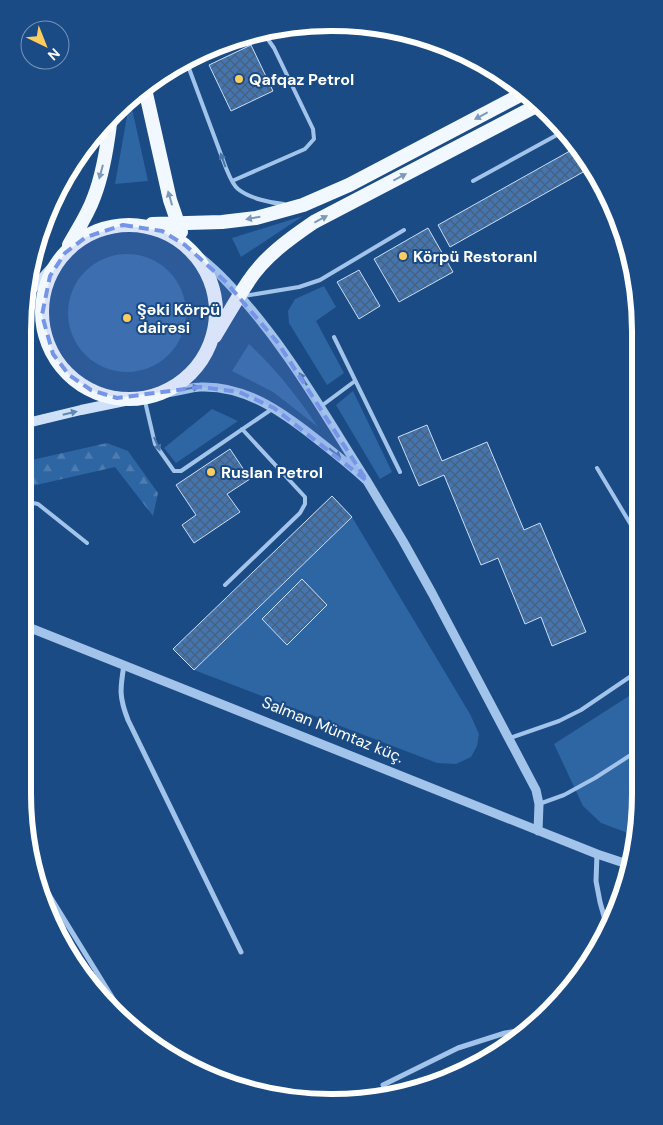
<svg xmlns="http://www.w3.org/2000/svg" width="663" height="1125" font-family="'DM Sans',sans-serif">
	<defs>
		<pattern id="forest-firs" width="22" height="20" patternUnits="userSpaceOnUse" patternTransform="scale(1.25)"><rect width="22" height="20" fill="#2e65a3"/><path d="M5 1l3.5 6h-7zM16 11l3.5 6h-7z" fill="#4d7cb1"/></pattern>
		<pattern id="park-tufts" width="24" height="20" patternUnits="userSpaceOnUse" patternTransform="scale(1.25)"><rect width="24" height="20" fill="#2e65a3"/><path d="M3 7l-1-3M5 7V3M7 7l1-3M15 17l-1-3M17 17v-4M19 17l1-3" fill="none" stroke="#4d7cb1"/></pattern>
		<pattern id="building-cross-hatch" width="8" height="8" patternUnits="userSpaceOnUse" patternTransform="scale(1.25)"><rect width="8" height="8" fill="#4475ae"/><path d="M0 0l8 8M0 8l8-8" fill="none" stroke="#48607d"/></pattern>
	</defs>
	<rect width="100%" height="100%" fill="#1b4b85"/>
	<path fill="#2e65a3" d="M131,104L148,181L115,184L129,105Z
		M303,216L241,257L232,238Z
		M68 313a59 59 0 1 1 118 0a59 59 0 1 1-118 0Z
		M324,286L336,307L316,321L344,373L327,385L289,323L288,311L295,299Z
		M249,344C277,370 297,396 318,427L273,392L232,371Z
		M353,391L392,472L380,479L336,405Z
		M212,409L238,421L176,463L164,448Z
		M352,517L470,714L479,734L477,746L471,757L456,764L437,763L194,670Z
		M640,689V814L636,836L601,823L583,806L554,744Z"/>
	<path fill="url(#forest-firs)" d="M107,443L128,451L158,493L153,516L115,467L23,488V462Z"/>
	<path fill="url(#park-tufts)" d="M82,152L62,199L44,222L75,160Z"/>
	<path fill="url(#building-cross-hatch)" stroke="#c7def8" d="M251,45L273,91L231,111L209,65Z
		M577,147L592,167L450,247L438,225Z
		M428,228L453,272L399,302L374,259Z
		M359,270L380,306L359,319L337,282Z
		M427,425L442,461L487,442L524,530L540,523L586,632L552,646L541,617L525,624L498,558L481,565L444,475L419,486L398,437Z
		M230,449L250,479L227,494L240,512L194,543L182,525L196,515L176,485Z
		M332,496L352,517L194,670L173,649Z
		M302,579L327,605L287,645L262,619Z"/>
	<g fill="none" stroke-linecap="round" stroke-linejoin="round">
		<path stroke="#a2c4eb" stroke-width="4" d="M187,63L226,168C229,175 232,184 238,189C249,198 270,203 284,204
			M232,181L305,149L314,139L313,129L274,48L267,38L261,33
			M473,181L566,130
			M244,296L299,287L320,280L404,230
			M334,337L400,472
			M144,397L155,444L174,471H181L272,409
			M320,407L355,381
			M597,468L640,540
			M23,501L38,504L87,543
			M225,585L300,513L305,504V497L242,429
			M510,738L559,721L581,710L640,670
			M539,804L564,795L595,778L640,749"/>
		<path stroke="#a2c4eb" stroke-width="5" d="M124,665C120,689 119,697 128,720L241,952
			M597,854L596,881L600,902L607,927
			M35,872L128,1023
			M383,1085L458,1048L505,1033L529,1029"/>
		<path stroke="#a2c4eb" stroke-width="9" d="M144,397C156,395 169,393 182,390C188,389 194,387 200,387C244,385 281,411 314,437C332,451 350,465 367,481C323,412 283,340 225,280C213,267 199,256 185,245
			M367,481L403,541L432,593L536,790L539,804L538,831
			M23,625L597,854L630,865"/>
		<path stroke="#cee1f8" stroke-width="10" d="M26,296L65,253
			M23,424L81,410L144,397"/>
		<path stroke="#f2f8ff" stroke-width="14" d="M145,89L170,200L181,232
			M152,224L222,222L256,218L303,205L349,185L524,93
			M42 312a87 87 0 1 1 174 0a87 87 0 1 1-174 0Z
			M69,245C78,229 88,214 94,197C103,174 107,148 110,124
			M215,336C226,318 236,300 248,282C264,257 289,239 314,222L538,105"/>
	</g>
	<defs><path id="oneway-solid" d="M-6-.8H1V-3.2L6.5 0L1 3.2V.8H-6Z" transform="scale(1.25)"/></defs>
	<g fill="#7c99bc">
		<use href="#oneway-solid" transform="translate(481 116) rotate(152)"/>
		<use href="#oneway-solid" transform="translate(101 172) rotate(105)"/>
		<use href="#oneway-solid" transform="translate(400 177) rotate(-28)"/>
		<use href="#oneway-solid" transform="translate(170 198) rotate(-106)"/>
		<use href="#oneway-solid" transform="translate(253 218) rotate(170)"/>
		<use href="#oneway-solid" transform="translate(321 219) rotate(-28)"/>
	</g>
	<g fill="#4a75a9">
		<use href="#oneway-solid" transform="translate(223 160) rotate(-110)"/>
		<use href="#oneway-solid" transform="translate(303 379) rotate(-122)"/>
		<use href="#oneway-solid" transform="translate(192 388) rotate(-10)"/>
		<use href="#oneway-solid" transform="translate(157 444) rotate(66)"/>
		<use href="#oneway-solid" transform="translate(335 453) rotate(38)"/>
	</g>
	<use fill="#6387b3" href="#oneway-solid" transform="translate(70 413) rotate(-13)"/>
	<path fill="#7795e8" fill-opacity="0.2" stroke="#7795e8" stroke-width="4" stroke-dasharray="10 6" stroke-linejoin="round" d="M123,225L162,231L185,245L226,282L278,343L367,481L274,408L239,392L200,387L117,398L91,390L69,375L53,354L42,315L50,276L65,253L86,237Z"/>
	<g fill="#fdcc5e" stroke="#1b4b85" stroke-width="2">
		<circle cx="239" cy="79" r="5"/>
		<circle cx="403" cy="256" r="5"/>
		<circle cx="127" cy="318" r="5"/>
		<circle cx="211" cy="472" r="5"/>
	</g>
	<g text-anchor="middle" stroke-width="4" stroke-linejoin="round" paint-order="stroke">
		<g font-size="16" font-weight="bold" fill="#fff" stroke="#1b4b85" text-anchor="start">
			<text x="249" y="85">Qafqaz Petrol</text>
			<text x="413" y="262">Körpü Restoranl</text>
			<text x="137" y="315">Şəki Körpü<tspan x="137" dy="18">dairəsi</tspan></text>
			<text x="221" y="478">Ruslan Petrol</text>
		</g>
		<g font-size="16" fill="#fff" stroke="#1b4b85">
			<text transform="translate(333 729) rotate(22)" y="6">Salman Mümtaz küç.</text>
		</g>
	</g>
	<path d="M0 0H663V1125H0ZM331 31H332A300 300 0 0 1 632 331V794A300 300 0 0 1 332 1094H331A300 300 0 0 1 31 794V331A300 300 0 0 1 331 31Z" fill="#1b4b85" fill-rule="evenodd"/>
	<path fill="none" stroke="#fff" stroke-width="6" d="M331 31H332A300 300 0 0 1 632 331V794A300 300 0 0 1 332 1094H331A300 300 0 0 1 31 794V331A300 300 0 0 1 331 31Z"/>
	<g transform="translate(45 45) rotate(137)"><circle r="24" fill="#1b4b85" stroke="#7693b6"/>
	<path d="M0-4L9 19L0 12L-9 19Z" fill="#fdcc5e"/>
	<text y="-8" font-size="14" font-weight="bold" text-anchor="middle" fill="#ffffff">N</text>
	</g>
</svg>
